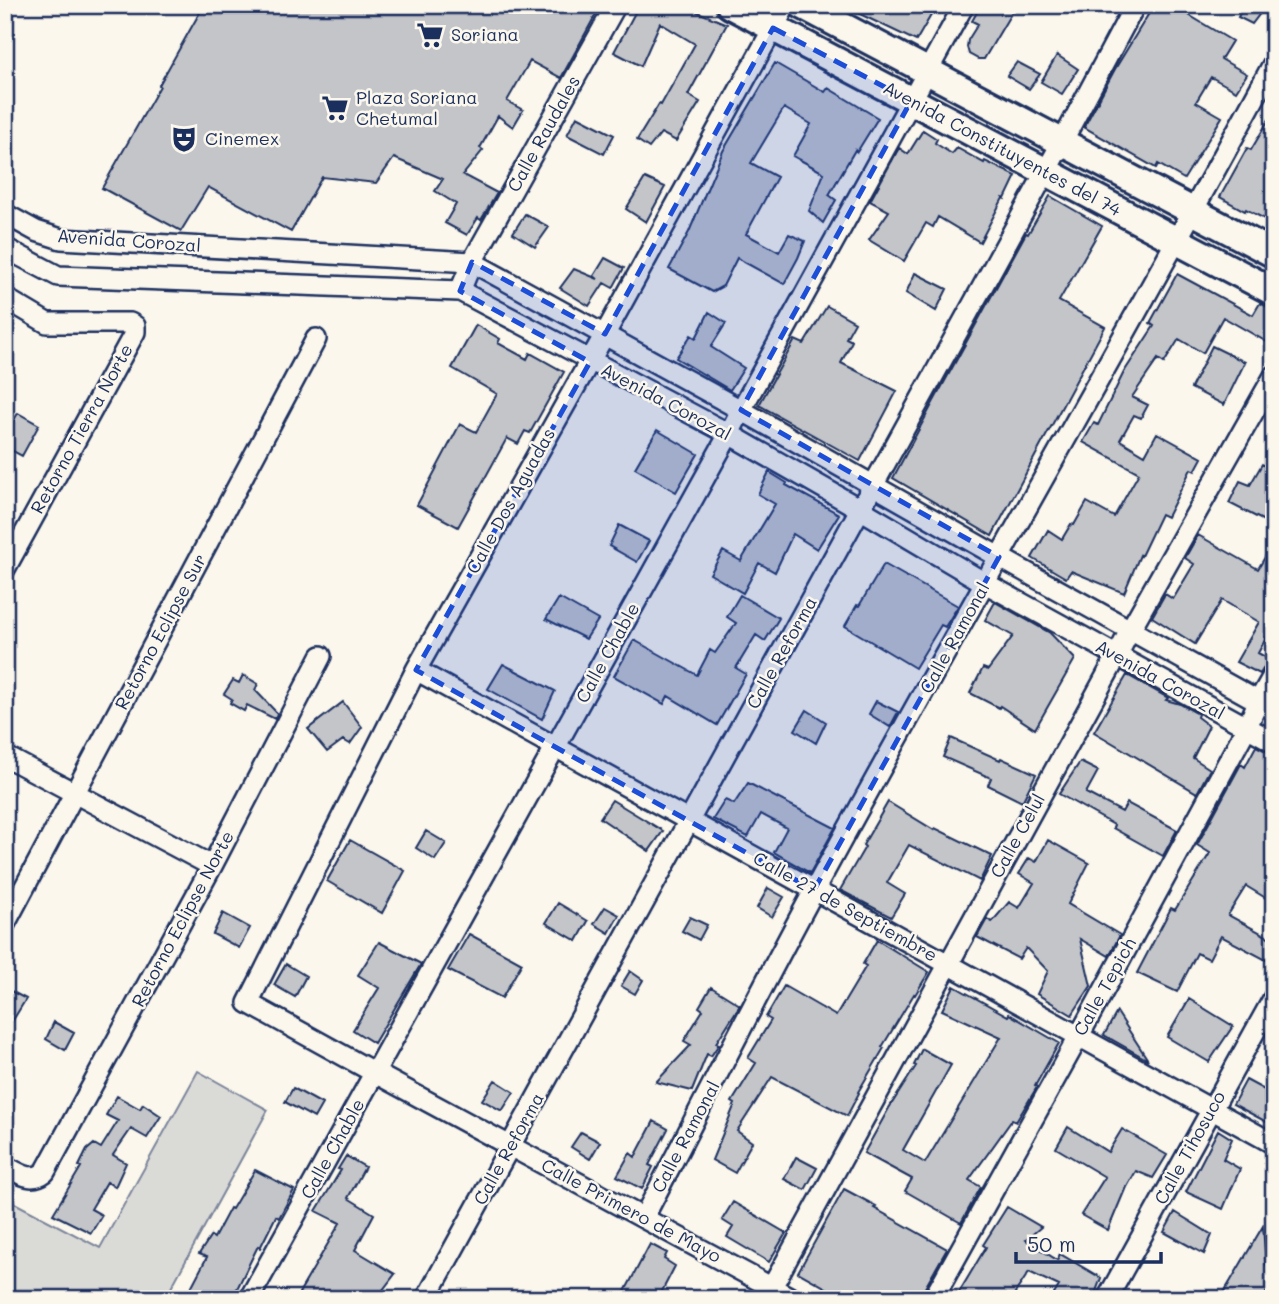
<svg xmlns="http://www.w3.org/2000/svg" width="1279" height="1304" font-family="Mali,sans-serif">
	<rect width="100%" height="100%" fill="#fbf7ec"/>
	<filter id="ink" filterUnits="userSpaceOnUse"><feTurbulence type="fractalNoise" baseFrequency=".0143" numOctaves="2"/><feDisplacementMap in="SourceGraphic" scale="14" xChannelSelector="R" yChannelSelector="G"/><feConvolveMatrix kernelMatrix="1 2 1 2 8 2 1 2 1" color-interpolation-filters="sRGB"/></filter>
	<g filter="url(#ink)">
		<path fill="#dadad7" stroke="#7a849a" stroke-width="2" d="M198,1071L268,1110L165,1299H5V1198L100,1248Z"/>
		<path fill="#c3c5c9" stroke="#1b2f5e" stroke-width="2" d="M204,5H601L561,78L530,61L507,101L523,110L513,127L498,116L480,148L483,150L463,175L497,193L481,220L478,218L467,235L445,223L456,204L435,191L443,179L394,158L376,183L322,177L291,232L208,187L181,231L102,188L160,86L159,85Z
			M639,5H681L727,24L688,95L700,102L676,141L661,133L649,148L637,140L659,104L661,105L695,44L660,23L641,66L614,52Z
			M841,5H937L916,41Z
			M981,5H1016L984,59H978L969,54L967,47L968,40L978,24L972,21Z
			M1154,5H1172L1232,41L1221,59L1247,74L1236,91L1211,77L1196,102L1222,117L1184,179L1158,164L1156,168L1084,127L1115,69Z
			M1244,5H1249L1261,12L1252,24L1238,17Z
			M1057,55L1078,69L1062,94L1041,82Z
			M1017,62L1040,74L1029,89L1007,76Z
			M775,63L825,92L828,88L878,118L857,152L855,150L829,195L836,200L823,223L809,211L824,173L793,156L811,124L784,108L751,163L777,177L746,234L779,252L789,234L805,241L798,258L784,284L737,258L723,286L712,292L669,269L689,232L723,151Z
			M1274,111V224L1246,209L1245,211L1220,197L1247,148L1251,150Z
			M577,116L614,135L604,154L567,135Z
			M923,130L937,139L935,143L952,154L957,148L984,163L985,161L1016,176L1005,199L1003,198L980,242L938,217L933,227L926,223L904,261L869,240L889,211L870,201L899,148L908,154Z
			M645,178L665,187L646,222L626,209Z
			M1050,196L1102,226L1059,301L1105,327L992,536L893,478L934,401L1026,233L1028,234Z
			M525,214L549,227L535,247L513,233Z
			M605,258L624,268L613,288L604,283L589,306L560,288L574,269L598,279L594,276Z
			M915,273L947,289L936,311L906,293Z
			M1177,274L1253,315L1260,303L1274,310V346L1223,317L1203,353L1179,339L1164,363L1158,359L1132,397L1148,405L1141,418L1134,415L1120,440L1145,455L1157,433L1202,458L1195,471L1191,469L1167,517L1161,514L1141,556L1140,555L1124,593L1071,571L1066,578L1032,558L1048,530L1062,539L1071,524L1074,525L1087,502L1114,517L1139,473L1083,442L1094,423L1098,425L1124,372L1154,326L1150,323Z
			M827,306L855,322L846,338L852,341L841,363L897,391L860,461L759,405L795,340L804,344Z
			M709,312L726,323L711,347L744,368L730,390L676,358L691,335L696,338Z
			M476,325L500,339L498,343L527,359L530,353L564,372L530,433L525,431L518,444L507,438L458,527L417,505L460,424L476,432L497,394L452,368Z
			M1212,346L1245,362L1224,405L1191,388Z
			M18,413L39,425L22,456L5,447V436Z
			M657,430L698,454L676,492L635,468Z
			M1262,464L1274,471V481L1266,494L1274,498V526L1229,503L1240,481L1250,485Z
			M769,472L787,483L786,485L839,514L817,549L793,534L775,572L759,563L743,593L710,574L723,551L741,561L775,504L758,494Z
			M619,525L649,541L637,562L609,546Z
			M1198,535L1258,569L1274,542V630L1271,629L1258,653L1269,659L1260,674L1236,662L1259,622L1222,600L1195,644L1152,617L1165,594L1173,599L1194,564L1185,558Z
			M884,564L958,606L945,627L941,625L915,668L845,626L857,605L859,606Z
			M740,595L779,618L765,641L756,635L736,668L746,674L717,725L668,696L664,704L614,676L634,640L697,675L710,650L715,653L736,623L727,617Z
			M559,598L598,620L586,639L546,619Z
			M995,602L1050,633L1075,659L1035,729L1000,706L999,708L970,693L983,668L988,670L1013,636L985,620Z
			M503,664L555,691L542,719L488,689Z
			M243,675L258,684L255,690L277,713L275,719L247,705L244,711L230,703L232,699L224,694L233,680L239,683Z
			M1127,675L1168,698L1166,700L1180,704L1198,714L1197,717L1209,726L1193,758L1210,769L1197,793L1094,732Z
			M876,701L898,712L890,727L869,714Z
			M343,702L362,727L350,744L343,740L327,752L308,729Z
			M807,710L826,722L816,743L795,730Z
			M951,738L1000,760L1001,758L1036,774L1022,802L988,785L991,778L943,757Z
			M1256,746L1274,755V903L1246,886L1228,915L1274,940V946L1266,960L1221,936L1209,959L1197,953L1177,992L1137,973L1171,908L1175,910L1210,853L1197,845L1241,764L1245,767Z
			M1080,762L1098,771L1086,793L1122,812L1127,803L1177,830L1163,856L1113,828L1114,825L1059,794Z
			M748,783L835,828L810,873L774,852L787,828L761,814L748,837L713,819L725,800L734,804Z
			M612,800L663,831L649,851L600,818Z
			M888,802L934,830L935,828L992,856L980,881L909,845L887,883L905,894L891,917L840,890L865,847L863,845Z
			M426,831L446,843L435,860L416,848Z
			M350,840L405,871L382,913L327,881Z
			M1048,840L1089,863L1068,904L1120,935L1109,956L1080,939L1091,986L1072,1015L1037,994L1048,971L1026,948L1019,959L977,937L987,919L992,922L1009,902L1019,908L1034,883L1019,874L1029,858L1036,862Z
			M768,888L784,897L772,917L757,908Z
			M558,903L588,921L577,941L546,923Z
			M605,907L619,915L609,933L594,924Z
			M223,913L250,928L239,948L213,934Z
			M690,917L707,925L699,940L682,931Z
			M469,934L522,963L502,998L448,970Z
			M877,940L929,972L915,995L914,994L882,1047L884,1048L858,1092L859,1093L847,1116L772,1077L737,1131L752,1142L735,1173L712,1160L735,1104L732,1102L756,1063L748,1058L771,1020L766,1017L784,986L836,1016L866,966L863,964Z
			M379,942L421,964L374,1043L353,1030L379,988L358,975Z
			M286,964L306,976L295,997L274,985Z
			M630,971L643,980L635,994L621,986Z
			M954,986L1008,1016L1009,1014L1059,1043L1035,1086L1037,1087L1016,1122L1012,1120L969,1180L981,1187L961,1223L905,1191L912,1179L864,1153L889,1108L916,1066L914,1065L922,1049L951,1065L903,1150L925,1163L1001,1037L942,1010Z
			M711,987L740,1005L716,1043L719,1044L711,1056L707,1054L692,1091L656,1082L691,1045L684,1041L703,1010L699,1007Z
			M5,988L26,999L5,1033Z
			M1189,999L1233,1026L1209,1062L1167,1037Z
			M1117,1012L1148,1060L1104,1035Z
			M54,1022L74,1033L65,1050L46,1039Z
			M495,1080L514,1092L502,1111L482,1100Z
			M1246,1080L1274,1095V1126L1233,1104Z
			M293,1088L322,1104L314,1118L285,1102Z
			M117,1096L140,1109L143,1104L161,1116L147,1138L131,1129L113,1155L126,1163L115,1187L107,1182L91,1209L102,1215L91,1233L53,1214L81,1167L79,1166L87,1150L94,1144L101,1148L118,1121L106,1115Z
			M654,1121L668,1129L649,1165L653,1167L642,1189L617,1176L630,1153L635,1157Z
			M1068,1127L1108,1152L1122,1129L1167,1155L1153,1178L1136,1171L1127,1187H1126L1108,1230L1081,1215L1105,1177L1056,1148Z
			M1218,1130L1232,1139L1223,1159L1240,1169L1223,1209L1186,1192Z
			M581,1132L600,1142L590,1159L571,1147Z
			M346,1156L365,1167L348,1198L374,1214L355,1250L395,1274L376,1299H309L299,1293L340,1223L316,1211L341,1170L338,1169Z
			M796,1157L817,1168L805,1190L784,1179Z
			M255,1170L294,1190L279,1218L276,1216L260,1248L258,1246L232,1299H185L207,1257L199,1254L211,1236L214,1238L230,1208L232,1209Z
			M844,1189L876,1206L874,1208L947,1249L922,1293L921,1299H846L798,1272Z
			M733,1202L786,1233L769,1262L727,1237L733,1227L722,1220Z
			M1007,1207L1041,1227L1026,1240L1057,1260L1060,1254L1101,1278L1093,1299H1051L1059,1286L1029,1272L1011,1299H955L986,1247L983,1245Z
			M1175,1212L1212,1235L1204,1254L1164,1232Z
			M1263,1226L1266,1265L1274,1270V1278L1263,1299H1220Z
			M650,1244L667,1253L664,1259L675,1266L658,1299H621Z"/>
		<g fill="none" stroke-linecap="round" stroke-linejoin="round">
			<defs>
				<path id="street" d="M786,5L605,334L416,670L248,1003L375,1073L793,1299
					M5,214L36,231L61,239L472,262L741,410L999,557L1274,710
					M5,248L58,276L460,291L729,434L860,509L985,583L1274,742
					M460,291L472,262L616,5
					M5,298L47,323H130L135,326V332L5,569
					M416,670L1274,1144
					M5,756L212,866
					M5,924L316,339
					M5,1166C19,1173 31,1183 45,1172L212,866L321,656
					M644,1217C701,1108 756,997 815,889C965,612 1125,340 1274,62
					M766,1298L1117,656L1130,630L1274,376
					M249,1299L729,434L741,410L964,5
					M426,1299L1062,142L1135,5
					M933,1299L1079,1036L1247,727L1258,702L1274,674
					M1107,1299L1274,997"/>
				<path id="secondary" d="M730,5L1274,292
					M802,5L1274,254"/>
			</defs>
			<use href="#street" stroke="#1b2f5e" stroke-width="24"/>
			<use href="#secondary" stroke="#1b2f5e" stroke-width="32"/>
			<use href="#street" stroke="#fbf7ec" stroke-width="19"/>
			<use href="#secondary" stroke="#fbf7ec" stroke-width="26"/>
		</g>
	</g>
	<path fill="#1d4ed8" fill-opacity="0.2" stroke="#1d4ed8" stroke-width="5" stroke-dasharray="14 9" stroke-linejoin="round" d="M773,28L911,101L741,410L999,557L814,890L416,670L590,362L460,291L472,262L605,334Z"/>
	<defs>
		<symbol id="supermarket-bare" viewBox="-9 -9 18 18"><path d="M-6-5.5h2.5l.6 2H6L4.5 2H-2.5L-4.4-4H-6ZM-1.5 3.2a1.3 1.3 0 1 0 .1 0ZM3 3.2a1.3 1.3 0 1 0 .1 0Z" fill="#1b2f5e" stroke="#fbf7ec" stroke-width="2.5" paint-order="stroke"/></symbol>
		<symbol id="theatre-bare" viewBox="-9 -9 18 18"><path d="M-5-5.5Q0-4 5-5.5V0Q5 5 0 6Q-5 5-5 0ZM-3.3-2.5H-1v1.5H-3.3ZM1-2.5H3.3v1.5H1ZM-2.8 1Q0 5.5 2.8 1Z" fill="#1b2f5e" stroke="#fbf7ec" stroke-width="2.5" paint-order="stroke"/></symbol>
	</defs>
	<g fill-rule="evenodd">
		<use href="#supermarket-bare" x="411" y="16" width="38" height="38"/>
		<use href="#supermarket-bare" x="316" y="89" width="38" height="38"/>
		<use href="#theatre-bare" x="165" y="120" width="38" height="38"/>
	</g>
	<g text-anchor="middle" stroke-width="5" stroke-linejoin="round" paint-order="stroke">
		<g font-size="18" fill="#1b2f5e" stroke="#fbf7ec" text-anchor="start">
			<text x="451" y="41">Soriana</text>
			<text x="356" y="104">Plaza Soriana<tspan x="356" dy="21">Chetumal</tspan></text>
			<text x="205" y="145">Cinemex</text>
		</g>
		<g font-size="18" fill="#1b2f5e" stroke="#fbf7ec">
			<text transform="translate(544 134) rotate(-61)" y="6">Calle Raudales</text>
			<text transform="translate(1002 149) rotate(28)" y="6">Avenida Constituyentes del 74</text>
			<text transform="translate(129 241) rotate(4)" y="6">Avenida Corozal</text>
			<text transform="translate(666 402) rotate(28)" y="6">Avenida Corozal</text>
			<text transform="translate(82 429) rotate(-61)" y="6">Retorno Tierra Norte</text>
			<text transform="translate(511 501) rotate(-61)" y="6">Calle Dos Aguadas</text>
			<text transform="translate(161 632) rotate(-62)" y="6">Retorno Eclipse Sur</text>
			<text transform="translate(955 638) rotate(-61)" y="6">Calle Ramonal</text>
			<text transform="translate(608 653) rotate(-61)" y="6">Calle Chable</text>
			<text transform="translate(782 653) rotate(-61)" y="6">Calle Reforma</text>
			<text transform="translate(1160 680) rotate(29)" y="6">Avenida Corozal</text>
			<text transform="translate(1018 836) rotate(-61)" y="6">Calle Celul</text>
			<text transform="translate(845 907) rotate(29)" y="6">Calle 27 de Septiembre</text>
			<text transform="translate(183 919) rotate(-62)" y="6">Retorno Eclipse Norte</text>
			<text transform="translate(1105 987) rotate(-61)" y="6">Calle Tepich</text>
			<text transform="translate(686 1137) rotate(-62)" y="6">Calle Ramonal</text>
			<text transform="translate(1190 1148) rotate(-61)" y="6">Calle Tihosuco</text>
			<text transform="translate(333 1149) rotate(-61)" y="6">Calle Chable</text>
			<text transform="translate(509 1149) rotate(-61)" y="6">Calle Reforma</text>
			<text transform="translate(631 1211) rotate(28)" y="6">Calle Primero de Mayo</text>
		</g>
	</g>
	<rect width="1279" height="1304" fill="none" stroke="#fbf7ec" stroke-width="28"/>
	<rect x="14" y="14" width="1251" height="1276" fill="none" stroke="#1b2f5e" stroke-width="2.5" filter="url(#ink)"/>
	<path d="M1016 1252v10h145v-10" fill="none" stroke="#1b2f5e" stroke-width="3.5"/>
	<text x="1027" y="1252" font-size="21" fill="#1b2f5e" stroke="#fbf7ec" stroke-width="5" paint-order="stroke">50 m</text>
</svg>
